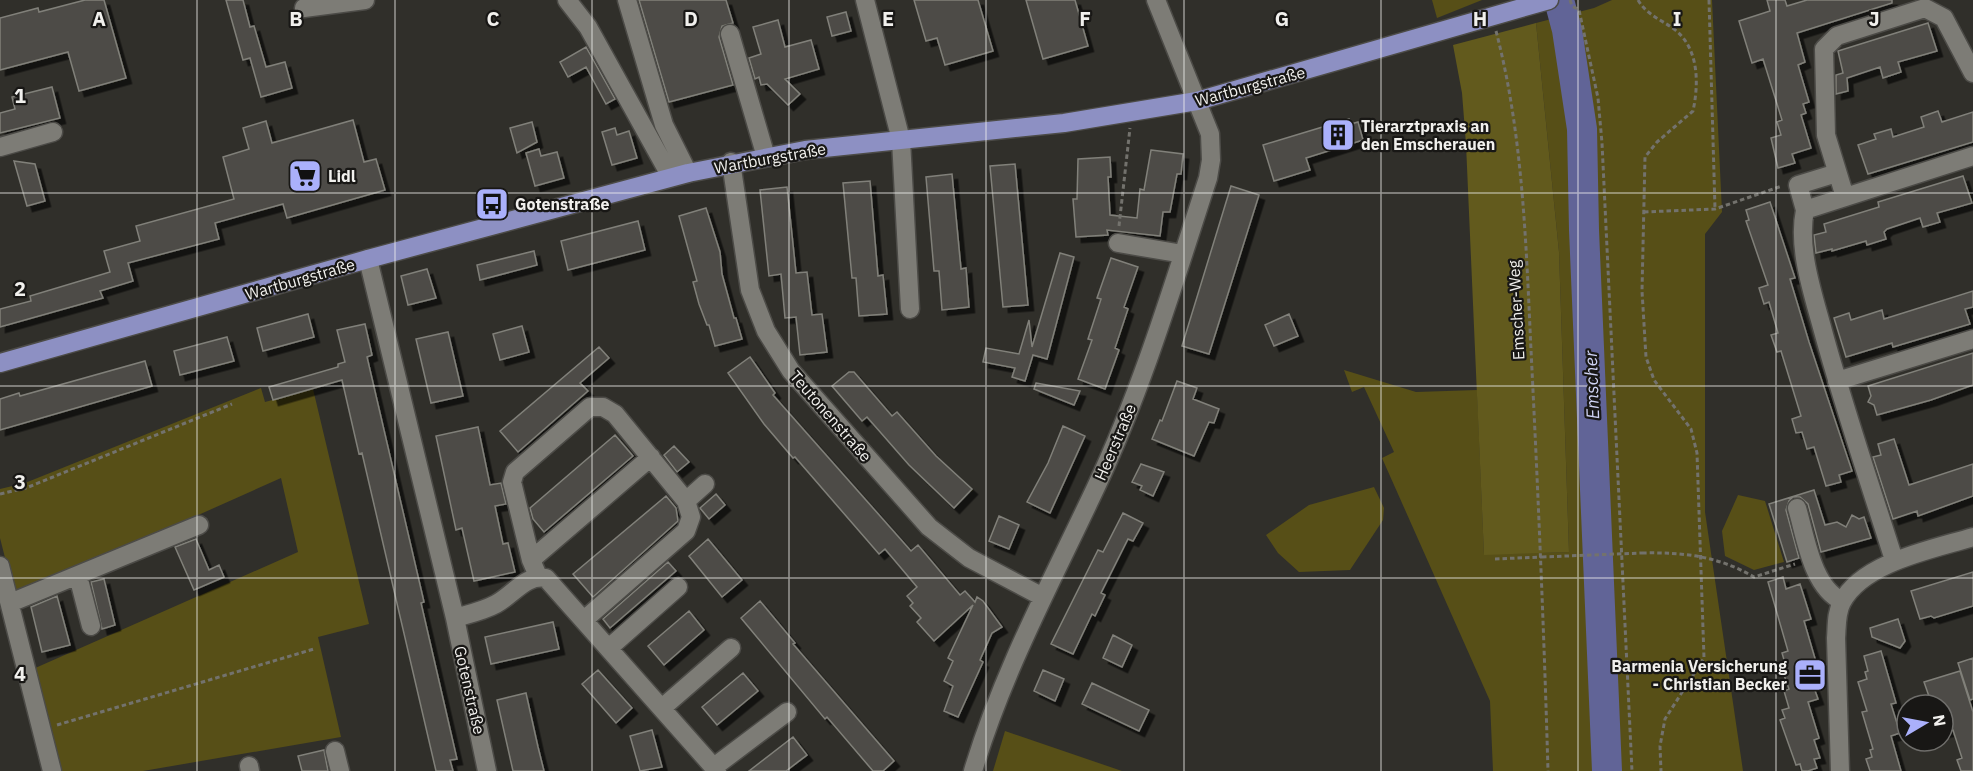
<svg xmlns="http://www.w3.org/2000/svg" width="1973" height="771" font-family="'IBM Plex Sans',sans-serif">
	<defs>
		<filter id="shadow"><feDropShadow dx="5.5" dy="5.5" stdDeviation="0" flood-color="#0009"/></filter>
	</defs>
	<rect width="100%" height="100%" fill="#302f2a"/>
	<path fill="#574f17" d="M1432,0H1482L1437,18Z
		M1612,0H1712L1722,212L1705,234V512L1743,771H1493L1490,701L1382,458L1394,452L1364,387L1352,392L1344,370L1416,392L1477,390L1484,554L1569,552L1559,252L1536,23L1594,8Z
		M261,388L265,402L313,389L369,624L318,637L341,737L143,771H59L33,669L298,552L281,478L15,597L0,538V489L25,483Z
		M1374,487L1384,508L1383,520L1350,570L1299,572L1278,553L1266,535L1309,505Z
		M1738,495L1765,501L1784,562L1754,570L1725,556L1722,531Z
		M1005,731L1122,771H993Z"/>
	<path fill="#625a1d" d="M1536,23L1559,252L1569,552L1484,555L1466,144L1462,93L1453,45Z"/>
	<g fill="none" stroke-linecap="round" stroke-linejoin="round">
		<path stroke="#616497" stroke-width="30" d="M1559,0L1567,30L1582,129L1584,230L1607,771"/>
	</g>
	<path fill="#4d4c46" stroke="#81807a" stroke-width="1.5" filter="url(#shadow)" d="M85,0H104L126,78L79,91L68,52L0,70V18L38,8L39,12Z
		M226,0H243L250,27L254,26L266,67L285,62L292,88L261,97L250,58L243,60Z
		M639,0H726L733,23L722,26L719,37L733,85L669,102Z
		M914,0H978L993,51L945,65L937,38L926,41Z
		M1026,0H1075L1088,46L1043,59Z
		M1767,0H1785L1787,6L1807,0H1892V3L1797,33L1805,62L1798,65L1809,102L1803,104L1806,113L1801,115L1811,148L1792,154L1795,163L1778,168L1771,138L1781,135L1777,122L1782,120L1763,59L1752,63L1739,21L1770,11Z
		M846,12L851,31L832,36L827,17Z
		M778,20L785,47L811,40L819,69L785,79L800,94L788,105L767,84L761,85L759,77L755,79L749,58L761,54L753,27Z
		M1928,23L1937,51L1898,62L1901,72L1883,78L1880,67L1847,78L1848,91L1836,94V75L1843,73L1838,51Z
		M586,47L615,99L606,104L586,67L568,77L560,62Z
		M52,87L60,118L0,133V113L15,109L12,97Z
		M1938,111L1942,122L1973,112V142L1868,174L1858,145L1876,139L1874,134L1891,129L1893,137L1924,127L1921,117Z
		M1349,119L1351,124L1358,122L1363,140L1306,158L1310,170L1274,181L1263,145Z
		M353,120L364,162L376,159L385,190L287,218L283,204L215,223L219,239L128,263L133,281L100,291L103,298L0,327V309L31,301L30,296L110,272L104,251L140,241L136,226L234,199L223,157L249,149L243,128L266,121L272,143Z
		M532,122L537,142L517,153L510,128Z
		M615,128L617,135L629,131L637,158L612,165L602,132Z
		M539,149L541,156L557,152L564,178L535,186L526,153Z
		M1151,150L1183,154L1181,174H1177L1170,212H1163L1160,236L1107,230L1108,235L1076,237L1073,199H1077L1078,159L1110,157L1111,177H1108L1110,215L1137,218L1140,189L1144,190Z
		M14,161L35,164L45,201L27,206Z
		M1015,164L1028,305L1003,307L990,166Z
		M952,174L961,269L966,268L969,307L942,310L939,271H934L926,177Z
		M1963,176L1972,203L1937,213L1940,222L1923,227L1920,218L1887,229L1884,232L1886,239L1867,245L1866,241L1832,251V249L1816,253L1814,235L1826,232L1824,224L1879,207L1878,202Z
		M870,181L878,276L883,275L887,314L859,316L856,278H852L843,183Z
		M1231,186L1259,195L1209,354L1182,346Z
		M787,187L796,273L807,272L812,315L822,314L827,352L800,355L796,317L785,318L781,274L769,276L760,190Z
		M1770,202L1795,278L1790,279L1809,342L1852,471L1839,475L1841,482L1826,486L1814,447L1807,449L1802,432L1796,433L1792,419L1801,416L1781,351L1777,352L1771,335L1778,333L1769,302L1764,304L1759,288L1768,285L1746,221L1749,220L1746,210Z
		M706,208L720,252L722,274L734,318H736L742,339L715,346L709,325H707L699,304L693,282L697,281L679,216Z
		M638,221L645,250L568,270L561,241Z
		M534,251L537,265L480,280L477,265Z
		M1060,253L1074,257L1047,359L1033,355L1025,381L1012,377L1015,368L983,362L986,348L1019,354L1029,320L1032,347Z
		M1111,258L1138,267L1124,307L1128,309L1115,348L1119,350L1105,389L1078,379L1092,340L1088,339L1101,299L1097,298Z
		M427,269L436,298L408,305L401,276Z
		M1973,291V307L1965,309L1970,324L1893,347L1892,343L1846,357L1834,318L1849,313L1851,320L1882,310L1884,319Z
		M308,314L314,337L263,351L257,328Z
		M1289,314L1298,336L1274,346L1265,325Z
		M365,324L372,355L367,357L424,602L421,603L457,759L450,760L453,771H436L362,453L359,454L342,380L273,400L269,387L338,367V364L345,362L337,330Z
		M522,326L529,352L500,360L493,334Z
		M448,332L463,396L431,403L416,339Z
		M227,337L234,361L180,375L174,351Z
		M599,347L609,358L580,383L588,391L518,452L500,431Z
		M1973,353V385L1931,400L1877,415L1874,405L1868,402L1871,396L1868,386Z
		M750,357L775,393L773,395L911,551L918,545L960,595L965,591L975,602L977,597L983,601L1002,627L992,633L980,660L983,662L958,717L944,711L953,686L944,681L953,661L948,658L973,605L934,641L917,622L921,618L910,606L913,603L907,596L917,587L885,549L879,554L795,457L793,458L764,424L728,373Z
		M145,361L152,386L0,430V399L19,393L20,396Z
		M849,372H854L892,416L897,412L936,456L972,489L954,508L909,465L867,417L862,421L832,386Z
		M1177,381L1197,388L1193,399L1219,409L1214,423L1209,422L1194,456L1152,439L1160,420L1162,421Z
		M1036,383L1080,391L1074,405L1034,389Z
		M1063,426L1085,436L1050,513L1027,502L1048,463Z
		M478,427L490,485L501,483L506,504L495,506L503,544L508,543L515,572L474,581L462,528L456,530L436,436Z
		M615,435L633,456L544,532L533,519L530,508Z
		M1894,439L1909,485L1973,464V496L1918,516L1917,511L1893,519L1873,457L1881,455L1878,444Z
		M674,446L689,462L677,472L664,455Z
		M1141,464L1164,472L1153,496L1140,490L1142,486L1132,482Z
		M1814,490L1825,525L1837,522L1846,527L1852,515L1859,519L1864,517L1871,538L1821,552L1808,504L1800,497H1793L1789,501L1786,510L1799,558L1787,562L1769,504Z
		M716,494L725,505L709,519L700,508Z
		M666,496L676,508L678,521L593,597L573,574Z
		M1123,513L1143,523L1133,541L1128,539L1101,593L1105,595L1095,616L1092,614L1073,654L1051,644L1098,550L1103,552Z
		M999,516L1019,525L1009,549L989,541Z
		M196,539L209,570L219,565L224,577L194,590L175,547Z
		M708,539L742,580L722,597L689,556Z
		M668,562L676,571L610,628L603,619Z
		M1973,572V606L1934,618L1931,616L1920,619L1911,591Z
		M1783,577L1786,589L1800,584L1811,619L1804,621L1816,662L1812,663L1817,680L1812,682L1818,699L1808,702L1819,738L1814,740L1820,758L1814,759L1817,768L1808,771H1802L1800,764L1796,765L1780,720L1785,718L1782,710L1789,708L1784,691L1789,689L1783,672L1787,670L1782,653L1788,651L1768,582Z
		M104,579L115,625L102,629L91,582Z
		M57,596L70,645L42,652L31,607Z
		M760,601L795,643L793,644L894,761L883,771H873L827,717L825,719L741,618Z
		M689,611L704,630L664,665L648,646Z
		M1898,619L1905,641L1900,648L1872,637L1870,628Z
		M553,622L559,649L491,664L485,637Z
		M1113,635L1132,645L1122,667L1103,658Z
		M1881,651L1896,703L1891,704L1900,733L1891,736L1901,771H1870L1866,759L1872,757L1870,750L1873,749L1862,712L1867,711L1858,682L1867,679L1865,672L1868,671L1864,656Z
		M1973,658V699L1970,700L1958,663Z
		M598,670L632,708L616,723L582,684Z
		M1043,670L1064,679L1055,701L1034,691Z
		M1960,671L1973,712V771H1961L1957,760L1962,758L1953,730L1943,732V705H1932L1924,682Z
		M743,673L758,691L717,725L702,707Z
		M1092,683L1149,710L1139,731L1082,704Z
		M526,693L538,747L544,771H513L497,700Z
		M652,730L662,767L640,771L630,736Z
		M793,737L807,755L786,771H749Z
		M324,750L328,771H302L298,756Z"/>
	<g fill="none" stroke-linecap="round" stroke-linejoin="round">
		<defs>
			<path id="minor" d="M567,0L588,27L671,177
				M627,0L664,125L688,173
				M865,0L901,140L910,309
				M304,8L365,0
				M730,34L766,157
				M0,147L53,132
				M731,162L750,290L766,331L791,371L929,527L969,558L1041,596
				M1845,197L1826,135L1824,49L1837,36L1925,8L1944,18L1973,73
				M1805,210L1798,185L1837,173
				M1118,243L1183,254
				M368,259L455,618L487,771
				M1837,381L1973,339
				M686,501L705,484
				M1797,508C1806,538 1812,587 1842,601
				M531,560L651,457
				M1894,560C1870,484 1844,408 1823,331C1813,294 1797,248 1805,210L1973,156
				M0,566L52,771
				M78,576L91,626
				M538,576L531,560L512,482L515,472L590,407H603L615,414L686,501L691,517L686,531L584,620
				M10,603L199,525
				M455,618C469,614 483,611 496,604C513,595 526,574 546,578L717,771
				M610,647L678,587
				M662,708L731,648
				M335,751L340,771
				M249,766L250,771
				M714,767L787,712
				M973,771C1003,671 1052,581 1096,487C1143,387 1174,282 1208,178L1211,160L1210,134L1156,0
				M1840,771L1836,638C1837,626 1836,613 1842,602C1863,562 1934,549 1973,537"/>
			<path id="major" d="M0,363L368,259L688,173L805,150L1064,123L1197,101L1549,0"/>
		</defs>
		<use href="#minor" stroke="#4c4b47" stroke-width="21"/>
		<use href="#major" stroke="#4c4b47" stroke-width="21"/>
		<path stroke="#73726d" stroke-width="3" stroke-dasharray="4.5 3" stroke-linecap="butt" d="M1570,0L1572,6L1579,10L1598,98L1602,143L1632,771
			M1638,0C1647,15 1660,19 1674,29C1699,48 1699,83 1693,111L1657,142L1645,157L1642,291L1646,357L1654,380L1691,429L1697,453L1704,658L1665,719L1660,746L1661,771
			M1709,0L1715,209
			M1496,31C1523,134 1526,244 1531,350C1538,490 1544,631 1548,771
			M1644,212L1715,209L1782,186
			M1119,226L1130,128
			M0,494L26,488L232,404
			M1642,553C1683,552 1718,556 1754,577L1795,564
			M1495,559L1542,557
			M57,725L314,649"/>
		<use href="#minor" stroke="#7d7c76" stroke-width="18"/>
		<use href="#major" stroke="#8d90c3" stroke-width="18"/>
		<path stroke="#73726d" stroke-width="3" stroke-dasharray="4.5 3" stroke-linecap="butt" d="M1542,557L1642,553"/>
	</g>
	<path fill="none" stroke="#f1f0ed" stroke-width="1.5" stroke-opacity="0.55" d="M197,0V771M395,0V771M592,0V771M789,0V771M986,0V771M1184,0V771M1381,0V771M1578,0V771M1776,0V771M0,193H1973M0,386H1973M0,578H1973"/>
	<defs>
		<symbol id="building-square" viewBox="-11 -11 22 22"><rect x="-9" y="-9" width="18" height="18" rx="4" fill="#aab0fb" stroke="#181715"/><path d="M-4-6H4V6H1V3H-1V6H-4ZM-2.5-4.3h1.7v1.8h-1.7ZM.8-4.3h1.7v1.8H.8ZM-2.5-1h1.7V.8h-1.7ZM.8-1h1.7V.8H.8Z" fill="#111"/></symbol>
		<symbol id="supermarket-square" viewBox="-11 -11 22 22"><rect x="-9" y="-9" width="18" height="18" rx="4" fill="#aab0fb" stroke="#181715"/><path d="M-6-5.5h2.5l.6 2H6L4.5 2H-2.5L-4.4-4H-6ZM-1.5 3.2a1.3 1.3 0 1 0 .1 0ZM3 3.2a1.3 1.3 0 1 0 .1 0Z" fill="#111"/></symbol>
		<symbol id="bus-square" viewBox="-11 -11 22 22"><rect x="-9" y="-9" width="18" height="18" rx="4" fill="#aab0fb" stroke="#181715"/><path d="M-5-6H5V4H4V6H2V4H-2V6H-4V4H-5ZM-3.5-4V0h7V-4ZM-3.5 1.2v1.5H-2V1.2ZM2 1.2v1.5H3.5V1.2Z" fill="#111"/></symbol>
		<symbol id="office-square" viewBox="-11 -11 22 22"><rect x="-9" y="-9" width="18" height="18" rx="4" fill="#aab0fb" stroke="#181715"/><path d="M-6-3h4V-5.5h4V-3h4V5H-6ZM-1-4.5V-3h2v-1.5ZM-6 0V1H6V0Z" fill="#111"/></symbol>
	</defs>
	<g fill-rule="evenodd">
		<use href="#building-square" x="1319" y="116" width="38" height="38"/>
		<use href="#supermarket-square" x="286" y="157" width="38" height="38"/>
		<use href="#bus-square" x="473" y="185" width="38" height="38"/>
		<use href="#office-square" x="1791" y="656" width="38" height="38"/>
	</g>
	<g text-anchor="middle" stroke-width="4.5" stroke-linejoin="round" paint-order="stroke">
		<g font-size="16" fill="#f1f0ed" stroke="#181715">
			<text transform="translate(1250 86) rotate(-15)" y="6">Wartburgstraße</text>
			<text transform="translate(770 158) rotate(-10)" y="6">Wartburgstraße</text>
			<text transform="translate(300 279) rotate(-16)" y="6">Wartburgstraße</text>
			<text transform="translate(1516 310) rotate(-93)" y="6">Emscher-Weg</text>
			<text transform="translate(831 416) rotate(49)" y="6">Teutonenstraße</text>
			<text transform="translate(1115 442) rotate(-67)" y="6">Heerstraße</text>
			<text transform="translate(470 690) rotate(77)" y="6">Gotenstraße</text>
		</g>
		<g font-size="16" font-weight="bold" fill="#f1f0ed" stroke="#181715" text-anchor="start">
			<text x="1361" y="132">Tierarztpraxis an<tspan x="1361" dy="18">den Emscherauen</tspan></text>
			<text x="328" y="182">Lidl</text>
			<text x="515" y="210">Gotenstraße</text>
			<text x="1787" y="672" text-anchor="end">Barmenia Versicherung<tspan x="1787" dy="18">- Christian Becker</tspan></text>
		</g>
		<g font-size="18" font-style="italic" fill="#cfd3f3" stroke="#181715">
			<text transform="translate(1592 385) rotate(-92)" y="6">Emscher</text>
		</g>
	</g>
	<g font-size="20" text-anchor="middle" font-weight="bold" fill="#f1f0ed" stroke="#181715" stroke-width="4.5" stroke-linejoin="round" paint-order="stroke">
		<text x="99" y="26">A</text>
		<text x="296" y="26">B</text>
		<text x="493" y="26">C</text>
		<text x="691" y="26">D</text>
		<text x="888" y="26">E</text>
		<text x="1085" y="26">F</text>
		<text x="1282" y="26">G</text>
		<text x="1480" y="26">H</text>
		<text x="1677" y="26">I</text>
		<text x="1874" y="26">J</text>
		<text x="20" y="103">1</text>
		<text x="20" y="296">2</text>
		<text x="20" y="489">3</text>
		<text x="20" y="681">4</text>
	</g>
	<g transform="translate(1925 723) rotate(80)"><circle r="28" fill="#181715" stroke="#6f6e6b" stroke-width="1.5"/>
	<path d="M0-4.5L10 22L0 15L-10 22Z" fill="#aab0fb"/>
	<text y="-9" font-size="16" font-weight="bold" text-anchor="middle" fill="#f1f0ed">N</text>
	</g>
</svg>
